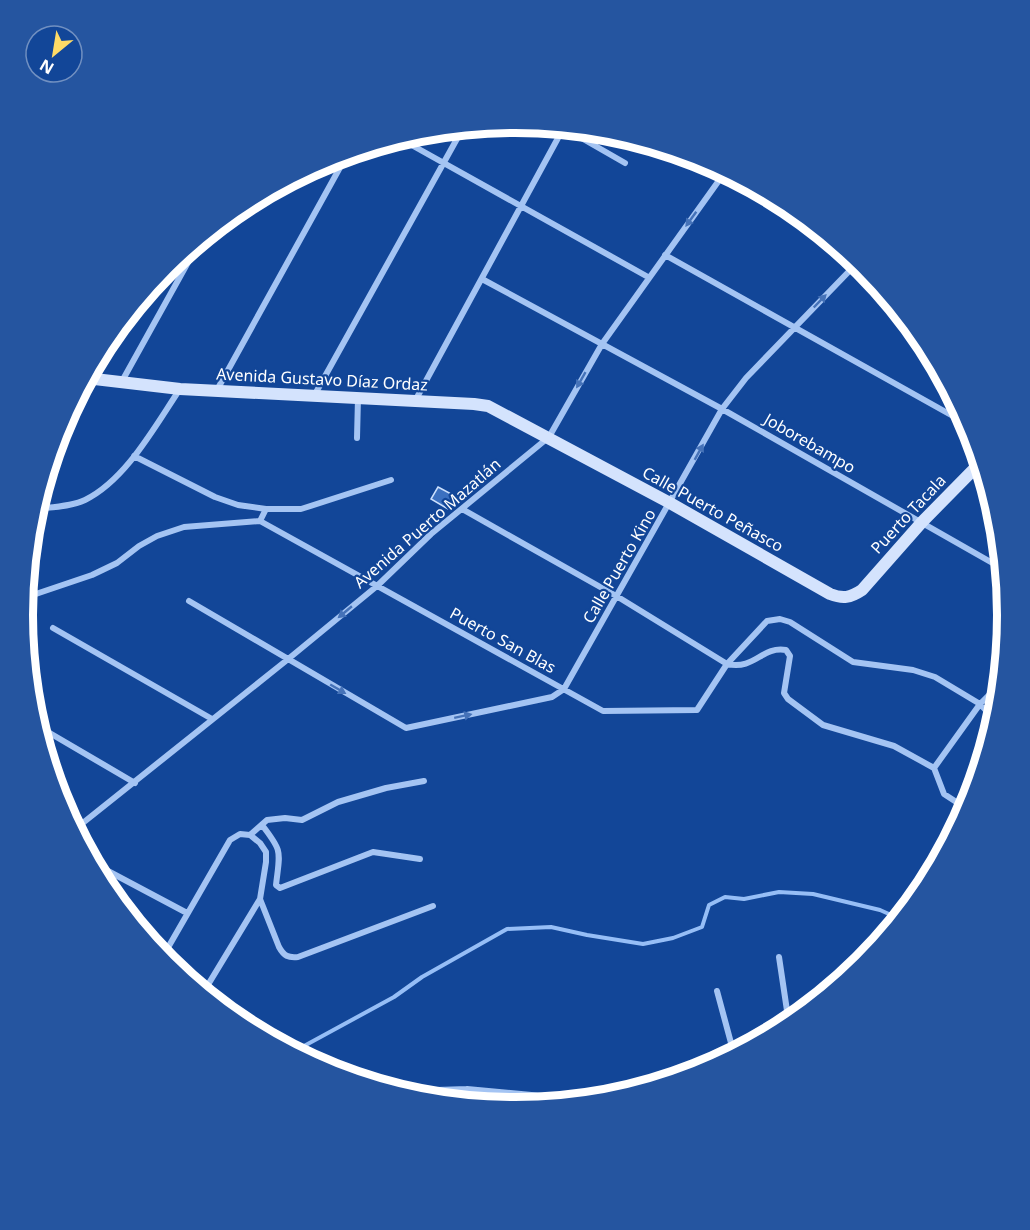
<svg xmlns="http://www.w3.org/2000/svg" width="1030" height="1230" font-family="'Noto Sans',sans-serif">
	<rect width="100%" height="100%" fill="#124698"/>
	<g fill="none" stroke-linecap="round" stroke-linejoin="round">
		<path stroke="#96bef6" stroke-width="4" d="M293,1052L394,997L422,977L507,929L551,927L587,935L643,944L673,938L702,927L709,905L725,897L744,899L779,892L813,894L880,910L900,919"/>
	</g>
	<path fill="#3b70c0" stroke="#cce0fd" stroke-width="1.5" d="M438,487L455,496L448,509L431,499Z"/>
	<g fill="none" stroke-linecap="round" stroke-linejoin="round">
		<path stroke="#a4c4f3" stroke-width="6" d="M564,128L625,163
			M399,138L648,277
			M665,255L969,425
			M482,279L722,409L1003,569
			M121,383L201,239
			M217,390L348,153
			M314,396L463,128
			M415,401L564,127
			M357,438L358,398
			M134,456L215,497L238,505L266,509
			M35,509C51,507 70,507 85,500C126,480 155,426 180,389
			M462,509L618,597L727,664C756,670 761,646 786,650L790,656L784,693L788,699L823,725L894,746L934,768L944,794L967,809
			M260,521L603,711L697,710L727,664L767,621L780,619L790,622L853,662L913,670L935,677L980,704L995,720
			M24,598L92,575L117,563L139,546L157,536L184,527L260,521L266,509H301L391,480
			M189,601L406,728L552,697L564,689L722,409L746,378L858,262
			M53,628L212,719
			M36,725L135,783
			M934,768L980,704L1001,683
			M262,825C283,852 280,851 276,885L280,888L373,852L420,859
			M74,830L287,660L377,586L431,534L549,437L602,344L725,172
			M250,835L267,820L285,818L302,820L338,802L386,788L424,781
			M91,862L187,913
			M260,899L279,947C284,956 288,958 298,957L433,906
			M779,957L789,1024
			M162,958L230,840L240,834L250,835L260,843L266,852V862L260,899L203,993
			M840,970L842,981
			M717,991L734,1054
			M467,1089L468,1103
			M413,1096L437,1090L467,1089L542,1096L630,1092"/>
		<path stroke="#d4e3fd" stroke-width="12" d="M86,378L180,389L474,404L488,406L670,503L830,594C843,599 850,598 862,590L922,522L981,462"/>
	</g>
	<defs><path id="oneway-solid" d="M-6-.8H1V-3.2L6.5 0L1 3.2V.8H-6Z" transform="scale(1.5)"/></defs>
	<g fill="#4572b8">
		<use href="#oneway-solid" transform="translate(691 219) rotate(126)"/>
		<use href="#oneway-solid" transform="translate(820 301) rotate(-46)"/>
		<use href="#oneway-solid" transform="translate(581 380) rotate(120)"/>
		<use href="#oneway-solid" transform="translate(699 452) rotate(-61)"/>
		<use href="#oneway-solid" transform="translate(345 612) rotate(140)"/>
		<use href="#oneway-solid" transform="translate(338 689) rotate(30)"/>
		<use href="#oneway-solid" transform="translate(463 716) rotate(-12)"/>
	</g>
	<g text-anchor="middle" stroke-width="4.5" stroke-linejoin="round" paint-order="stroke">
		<g font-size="16" fill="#fff" stroke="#124698">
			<text transform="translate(322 379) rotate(3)" y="6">Avenida Gustavo Díaz Ordaz</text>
			<text transform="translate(810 443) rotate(30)" y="6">Joborebampo</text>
			<text transform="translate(713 509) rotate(29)" y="6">Calle Puerto Peñasco</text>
			<text transform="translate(908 514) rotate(-47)" y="6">Puerto Tacala</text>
			<text transform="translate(427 523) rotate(-41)" y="6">Avenida Puerto Mazatlán</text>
			<text transform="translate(619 566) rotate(-60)" y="6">Calle Puerto Kino</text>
			<text transform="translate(503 640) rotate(29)" y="6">Puerto San Blas</text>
		</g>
	</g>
	<path d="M0 0H1030V1230H0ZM33 615a482 482 0 1 1 964 0a482 482 0 1 1-964 0Z" fill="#2555a0" fill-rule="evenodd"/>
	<path fill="none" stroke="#fff" stroke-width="8" d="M33 615a482 482 0 1 1 964 0a482 482 0 1 1-964 0Z"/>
	<g transform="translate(54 54) rotate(210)"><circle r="28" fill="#124698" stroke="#7190c1" stroke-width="1.5"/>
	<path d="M0-4.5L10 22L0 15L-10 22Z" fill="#ffdb66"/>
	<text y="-9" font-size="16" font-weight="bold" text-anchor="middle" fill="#ffffff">N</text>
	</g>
</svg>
